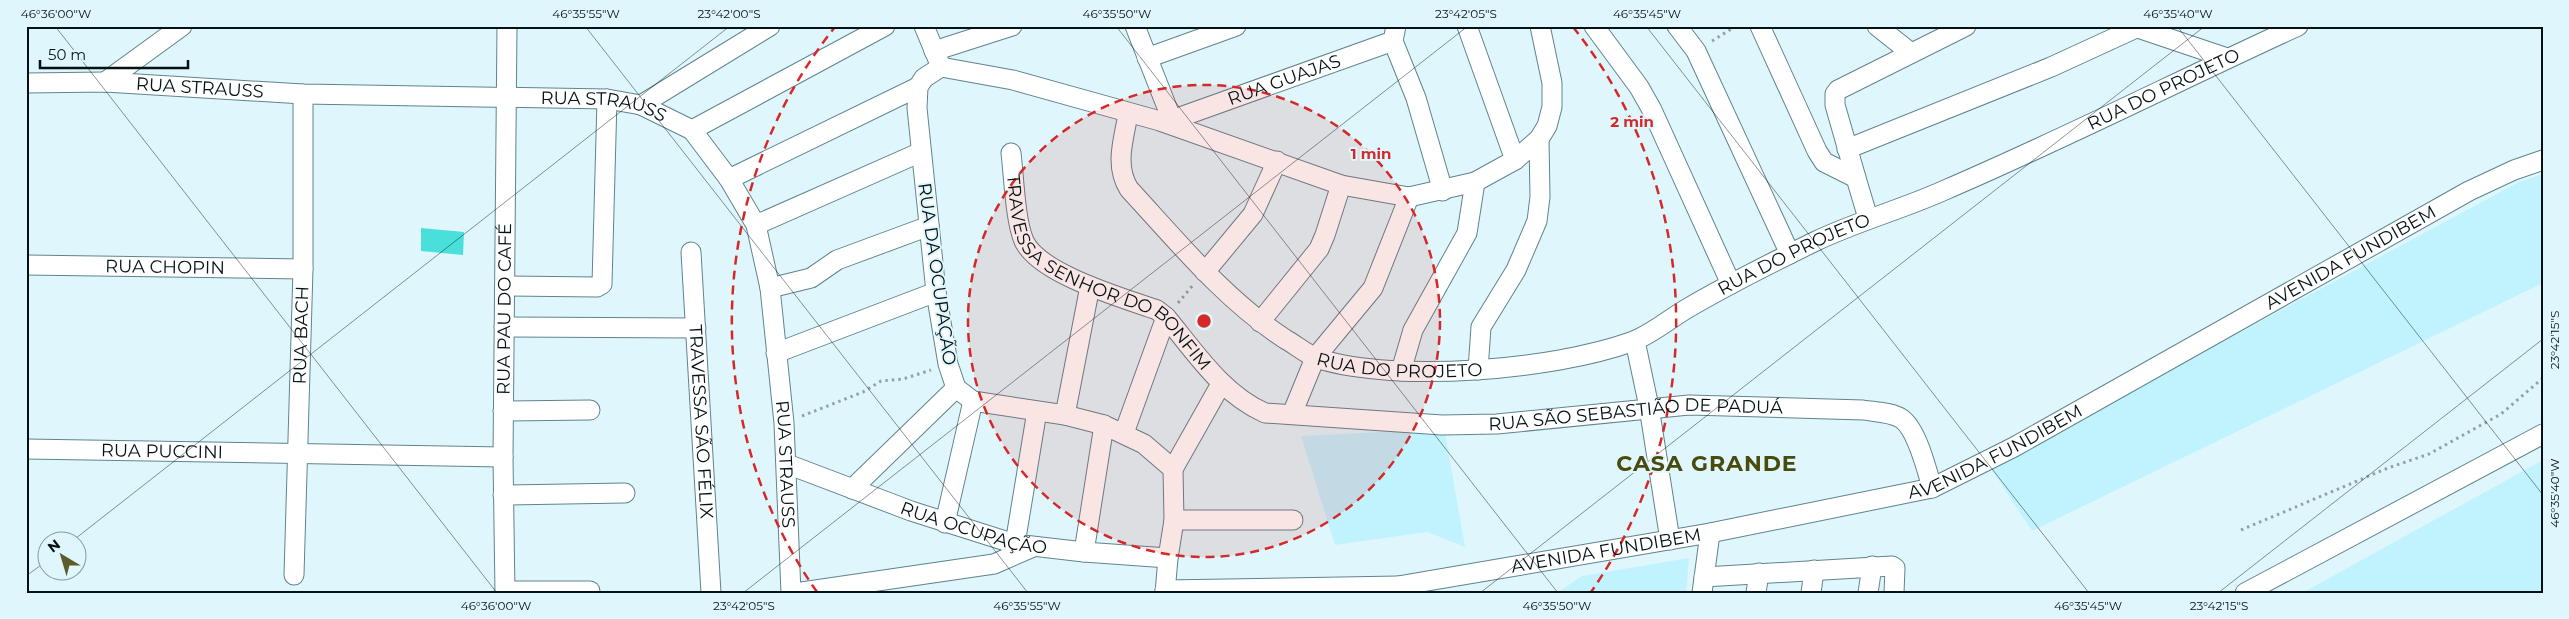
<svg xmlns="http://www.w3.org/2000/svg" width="2569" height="619" font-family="Montserrat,sans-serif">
	<rect width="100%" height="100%" fill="#dff7fc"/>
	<path fill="#c1f3fe" d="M2543,174V283L2032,531L1990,467L2519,182Z
		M1400,431L1445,432L1465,547L1427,532L1335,545L1301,436Z
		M2543,460V593H2302Z
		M1689,558L1686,593H1557L1582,576Z"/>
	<path fill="#49dfda" d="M421,228L464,232L463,255L421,251Z"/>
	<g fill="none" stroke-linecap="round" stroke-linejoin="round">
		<defs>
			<g id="minor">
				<path d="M924,26L939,62"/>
				<path d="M1135,26L1172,120"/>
				<path d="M1467,26L1515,160"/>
				<path d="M1594,26L1639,87L1652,110L1731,284"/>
				<path d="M1677,26L1696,51L1790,254"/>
				<path d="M1760,26L1817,151L1824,162L1856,178L1868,218"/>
				<path d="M1877,26L1911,53"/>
				<path d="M2132,26L2227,58"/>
				<path d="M1393,41L1416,98L1443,191"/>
				<path d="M934,51L1012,26"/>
				<path d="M1147,58L1236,26"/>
				<path d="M105,82L182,26"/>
				<path id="s1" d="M26,83L105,82L303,94L607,99L641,105L692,130L729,179L756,225L770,288L784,423L791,593"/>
				<path d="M641,105L770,26"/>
				<path id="s2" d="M1128,114C1124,139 1114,165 1129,189C1178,242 1224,299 1285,339C1296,345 1307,355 1319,359C1399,383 1552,370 1631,342C1651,335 1669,319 1688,308C1729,284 1773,262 1816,241C1858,221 1903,209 1945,190C2064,139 2180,80 2298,26"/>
				<path id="s3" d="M1161,121L1172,120L1393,41L1396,26"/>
				<path d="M692,130L885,26"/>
				<path d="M1847,149L2051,67L2136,28"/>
				<path id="s4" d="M1011,153C1014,177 1015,220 1024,241C1039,274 1123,298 1157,310L1166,317C1195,352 1222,394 1265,413L1442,425L1497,424L1689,405L1863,410C1875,412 1892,412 1902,419C1917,430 1927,470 1932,488"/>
				<path d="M1856,178L1835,105V94L1838,90L1966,26"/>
				<path d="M729,179L918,87"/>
				<path d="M756,225L921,152"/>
				<path id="s5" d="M691,252L711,593"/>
				<path id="s6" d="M26,265L303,269"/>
				<path d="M1205,272L1253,214L1277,161"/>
				<path d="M505,286L597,287L602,284L607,99"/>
				<path d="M770,288L811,278L837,260L929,226"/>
				<path d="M1260,322L1319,249L1325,235L1341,185"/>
				<path d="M504,327L696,328"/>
				<path d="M1635,341L1649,407L1670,540"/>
				<path d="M776,353L936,292"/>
				<path d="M1478,370L1481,327L1516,270L1537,221L1540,197L1539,139"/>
				<path d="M1401,371L1413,330L1467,233L1475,182"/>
				<path d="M503,411L590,410"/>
				<path d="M1292,414L1315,358L1373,288L1409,197"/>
				<path d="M1065,415L1090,286"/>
				<path d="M1124,433L1166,317"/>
				<path id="s7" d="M26,449L503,457"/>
				<path id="s8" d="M787,464L911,511L1015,544L1084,552L1168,558"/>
				<path d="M1173,469L1221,384"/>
				<path d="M852,489L956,388"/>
				<path d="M503,495L625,493"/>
				<path d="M1174,520H1293"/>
				<path d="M945,523L973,401"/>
				<path d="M1015,544L1037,411"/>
				<path d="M1084,552L1104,425"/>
				<path id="s9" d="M294,575L303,269V94"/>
				<path d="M1704,577L1892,566L1895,568L1894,593"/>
				<path d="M1165,590L1398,586"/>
				<path d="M505,591H590"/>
				<path id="s10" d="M505,593L503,457L507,26"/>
				<path d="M795,593L994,564L1033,547"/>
				<path d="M1165,593L1168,558L1174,520L1173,469L1144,444L1104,425L1065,415L973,401L956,388L948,364L936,292L917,108L918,87L924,78L941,67L1013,80L1160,121L1341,185L1409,197L1475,182L1515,160L1539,139L1547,126L1552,107V83L1540,26"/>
				<path id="s11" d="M1398,593V586L1710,533L1932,488L2014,447L2469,191L2514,170L2543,160"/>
				<path d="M1702,593L1710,533"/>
				<path d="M1756,593L1759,573"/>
				<path d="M1811,593L1814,570"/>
				<path d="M1868,593L1872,566"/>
				<path d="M2245,593L2543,434"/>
			</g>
		</defs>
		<use href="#minor" stroke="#5f848c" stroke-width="21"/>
		<path stroke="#90a4a8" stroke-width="3" stroke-dasharray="2.5 4" stroke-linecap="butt" d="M1712,41L1736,26
			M1178,303L1193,285
			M802,416L863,392L881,381L903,379L931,370
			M2241,530L2388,468L2429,454L2501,414L2543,378"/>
		<use href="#minor" stroke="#fff" stroke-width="19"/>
	</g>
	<path fill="none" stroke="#041215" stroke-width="1" stroke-opacity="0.45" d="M55,26L497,593M585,26L1028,593M1116,26L1558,593M1646,26L2089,593M2177,26L2543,495M71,542L730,26M26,576L48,560M743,593L1468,26M1480,593L2205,26M2218,593L2543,339"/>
	<circle cx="1204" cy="321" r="236" fill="#d62828" fill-opacity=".12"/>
	<g fill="none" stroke="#d62828" stroke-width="2.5" stroke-dasharray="9 6">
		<circle cx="1204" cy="321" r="236"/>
		<path d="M817 592A472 472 0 0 1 835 27M1573 27A472 472 0 0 1 1591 592"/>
	</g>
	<g text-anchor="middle" stroke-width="4" stroke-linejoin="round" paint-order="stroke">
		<g font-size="18" fill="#041215" stroke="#dff7fc">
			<text dy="6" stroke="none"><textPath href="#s3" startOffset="130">RUA GUAJAS</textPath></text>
			<text dy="6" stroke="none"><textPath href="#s1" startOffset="174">RUA STRAUSS</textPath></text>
			<text dy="6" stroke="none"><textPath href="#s2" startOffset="1240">RUA DO PROJETO</textPath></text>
			<text dy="6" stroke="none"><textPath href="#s1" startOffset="579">RUA STRAUSS</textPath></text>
			<text dy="6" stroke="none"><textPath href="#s2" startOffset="835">RUA DO PROJETO</textPath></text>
			<text dy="6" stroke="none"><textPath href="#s11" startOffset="1028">AVENIDA FUNDIBEM</textPath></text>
			<text dy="6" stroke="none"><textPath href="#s6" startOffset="139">RUA CHOPIN</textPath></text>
			<text dy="6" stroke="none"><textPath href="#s4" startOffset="170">TRAVESSA SENHOR DO BONFIM</textPath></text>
			<text transform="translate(937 274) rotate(82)" y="6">RUA DA OCUPAÇÃO</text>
			<text dy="6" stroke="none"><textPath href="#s10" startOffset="284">RUA PAU DO CAFÉ</textPath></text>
			<text dy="6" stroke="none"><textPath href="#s9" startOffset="240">RUA BACH</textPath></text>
			<text dy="6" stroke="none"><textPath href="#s2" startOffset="415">RUA DO PROJETO</textPath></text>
			<text dy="6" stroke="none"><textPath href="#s4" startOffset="764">RUA SÃO SEBASTIÃO DE PADUÁ</textPath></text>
			<text dy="6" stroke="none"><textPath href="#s5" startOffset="170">TRAVESSA SÃO FÉLIX</textPath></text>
			<text dy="6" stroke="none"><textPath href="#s11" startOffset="622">AVENIDA FUNDIBEM</textPath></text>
			<text dy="6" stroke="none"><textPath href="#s7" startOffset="136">RUA PUCCINI</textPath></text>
			<text dy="6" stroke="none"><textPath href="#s1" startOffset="1029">RUA STRAUSS</textPath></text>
			<text dy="6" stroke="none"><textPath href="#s8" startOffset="198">RUA OCUPAÇÃO</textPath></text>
			<text dy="6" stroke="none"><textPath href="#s11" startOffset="218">AVENIDA FUNDIBEM</textPath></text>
		</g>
		<g font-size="22" font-weight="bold" letter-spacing="1" fill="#494b0e" stroke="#dff7fc">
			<text x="1707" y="471">CASA GRANDE</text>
		</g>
	</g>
	<circle cx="1204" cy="321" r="8" fill="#d62828" stroke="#dff7fc" stroke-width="2.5"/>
	<g font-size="15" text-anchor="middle" font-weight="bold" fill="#d62828" stroke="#dff7fc" stroke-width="4" stroke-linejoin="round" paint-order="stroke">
		<text x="1632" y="127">2 min</text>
		<text x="1371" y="159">1 min</text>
	</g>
	<rect width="2569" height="619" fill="none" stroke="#dff7fc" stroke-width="55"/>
	<g transform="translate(62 556) rotate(322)"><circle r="24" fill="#dff7fc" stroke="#879ba0"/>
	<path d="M0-4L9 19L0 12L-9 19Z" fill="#5b5e2b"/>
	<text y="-8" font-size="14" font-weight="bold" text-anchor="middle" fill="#041215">N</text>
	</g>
	<path d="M40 60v8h148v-8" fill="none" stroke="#041215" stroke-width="2.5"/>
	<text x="48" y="60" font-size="15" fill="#041215" stroke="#dff7fc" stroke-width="4" paint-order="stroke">50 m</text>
	<rect x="28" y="28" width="2514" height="564" fill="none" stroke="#041215" stroke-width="2"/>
	<g font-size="12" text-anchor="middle" fill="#041215">
		<text x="56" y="18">46°36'00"W</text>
		<text x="586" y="18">46°35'55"W</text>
		<text x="729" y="18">23°42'00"S</text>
		<text x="1117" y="18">46°35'50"W</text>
		<text x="1466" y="18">23°42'05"S</text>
		<text x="1647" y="18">46°35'45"W</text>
		<text x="2178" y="18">46°35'40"W</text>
		<text transform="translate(2555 340) rotate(-90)" y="4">23°42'15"S</text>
		<text transform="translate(2555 493) rotate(-90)" y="4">46°35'40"W</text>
		<text x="496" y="610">46°36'00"W</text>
		<text x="744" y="610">23°42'05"S</text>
		<text x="1027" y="610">46°35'55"W</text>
		<text x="1557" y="610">46°35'50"W</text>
		<text x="2088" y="610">46°35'45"W</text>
		<text x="2219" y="610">23°42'15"S</text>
	</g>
</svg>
